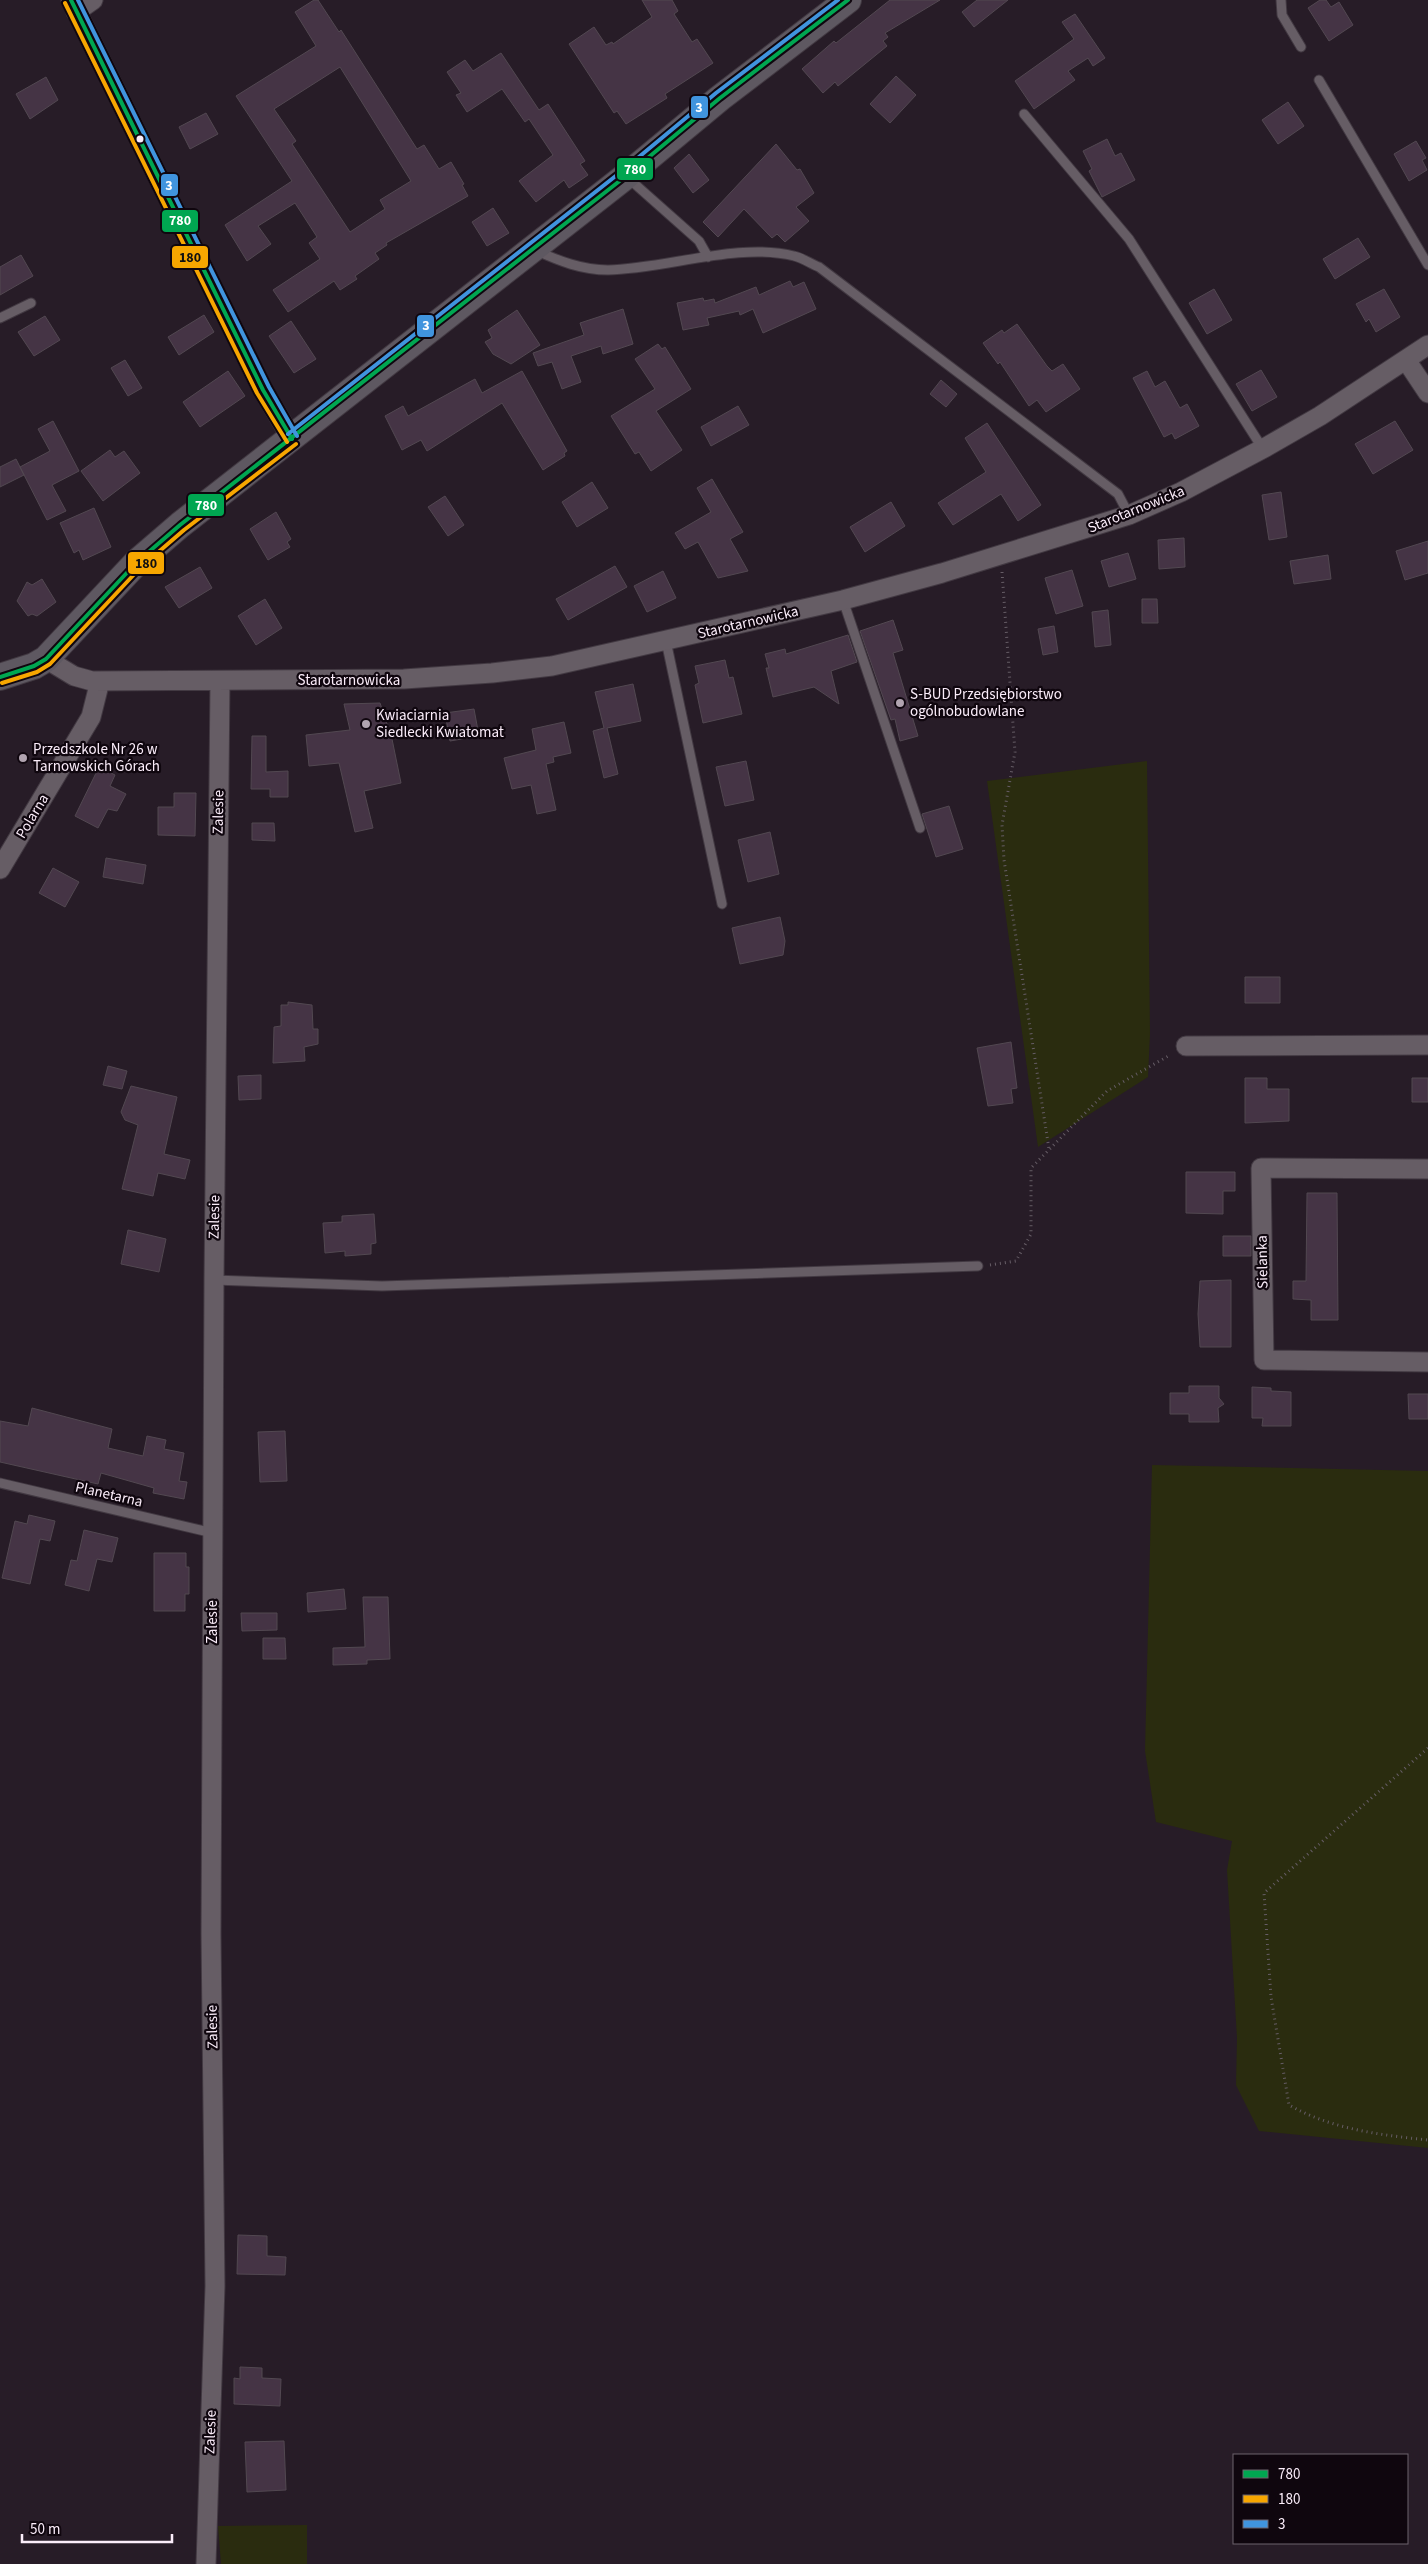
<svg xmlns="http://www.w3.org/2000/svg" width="1428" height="2564" font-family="'Source Sans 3',sans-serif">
	<rect width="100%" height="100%" fill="#271c27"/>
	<path fill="#2a2c0f" d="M1147,761L1150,1034L1148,1077L1038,1147L987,781Z
		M1152,1465L1428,1471V2148L1259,2131L1236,2085L1237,2038L1227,1870L1232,1841L1156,1822L1145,1751Z
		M307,2525V2564H221L218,2526Z"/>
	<path fill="#453445" stroke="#524851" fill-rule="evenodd" d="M314,0H318L339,32L341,30L417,149L424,145L439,169L451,162L464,184L462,185L468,196L386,243L387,245L375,253L379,259L355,276L357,279L340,290L334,281L288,312L273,290L320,259L309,243L317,237L295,203L258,226L271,244L247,261L225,225L292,181L236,96L316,46L295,12ZM340,67L411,181L380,200L385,209L350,232L292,144L296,141L274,109Z
		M642,0H672L678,11L674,14L692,42L697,39L713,63L665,94L667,98L626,124L617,111L614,113L569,44L594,27L606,45L612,42L613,44L652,17Z
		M890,0H940L885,33L888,37L883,41L887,46L838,86L835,82L823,93L802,69L834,41L836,43Z
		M977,0H1008L974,27L962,12Z
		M1320,0H1326L1331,7L1339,2L1353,25L1329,41L1308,8Z
		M1075,14L1105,58L1093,66L1088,58L1068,71L1075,80L1034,109L1015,81L1074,39L1062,22Z
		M501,53L539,110L548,104L585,161L580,164L588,175L569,188L564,180L536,202L519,181L553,155L529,119L525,122L502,89L467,112L456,95L461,93L447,72L465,60L473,71Z
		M896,76L916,95L890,123L870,104Z
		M46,77L58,100L30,119L16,94Z
		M1288,102L1304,126L1278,144L1262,120Z
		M206,113L218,134L190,149L179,127Z
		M1107,139L1115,156L1121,153L1135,180L1102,197L1089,171L1092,169L1083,151Z
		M1416,141L1426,158L1422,160L1427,170L1409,181L1394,154Z
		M776,144L797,170L800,169L814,193L796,207L809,221L785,242L777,234L772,238L744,209L718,237L703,222Z
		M689,154L709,180L693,193L674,168Z
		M493,208L509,233L487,246L472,222Z
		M1358,238L1370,257L1335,279L1323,259Z
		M21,255L33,276L0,295V267Z
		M790,281L793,287L804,282L816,309L763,333L753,309L740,315L739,311L707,318L709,325L683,330L677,303L703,298L704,301L714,299L715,303L756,287L759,295Z
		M1214,289L1232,320L1207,334L1189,303Z
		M1384,289L1400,317L1376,332L1369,319L1366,322L1356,304Z
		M623,309L633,344L603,354L601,346L571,356L581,382L562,389L552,362L538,366L533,353L584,335L580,323Z
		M517,310L540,345L511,364L493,354L485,342L492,338L488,330Z
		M204,315L214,332L179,355L168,337Z
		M45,316L60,340L34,356L18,332Z
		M291,321L316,359L294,373L269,336Z
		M1017,324L1047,366L1052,371L1063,364L1080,389L1046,412L1037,400L1029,406L1000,362L998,364L983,343L1002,330L1004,333Z
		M658,344L662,349L665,347L691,389L656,411L682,450L651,471L639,452L635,454L611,416L655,389L635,359Z
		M125,360L142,388L128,396L111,368Z
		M1261,370L1277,397L1252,411L1236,384Z
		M228,371L245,396L200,427L183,402Z
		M522,371L567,451L564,453L565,456L543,470L502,403L427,451L421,440L402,450L385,416L403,406L408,416L475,379L482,393Z
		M1147,371L1155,387L1165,381L1180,408L1187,404L1199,426L1175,439L1172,433L1164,437L1133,378Z
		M941,380L957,394L946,407L930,394Z
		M738,406L749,425L711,446L701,427Z
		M53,421L79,471L52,485L66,511L47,520L20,467L50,451L38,429Z
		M1395,421L1413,450L1373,474L1355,444Z
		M987,423L1041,505L1018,521L1001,494L953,525L938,503L986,472L965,438Z
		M110,450L115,457L124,451L140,473L103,501L81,471Z
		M16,459L24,475L0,487V467Z
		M712,479L743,532L730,539L748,571L718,578L698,542L685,549L675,533L711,512L697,488Z
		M592,482L608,508L577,527L562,502Z
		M1281,492L1287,537L1269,540L1262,495Z
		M445,496L464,525L448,536L428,507Z
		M891,502L905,526L865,552L850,527Z
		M94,508L111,547L83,560L79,550L74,553L60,523Z
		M276,512L291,539L287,542L290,547L268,560L250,529Z
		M1184,538L1185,567L1159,569L1158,540Z
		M1428,541V573L1405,580L1396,551Z
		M1128,553L1136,579L1109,587L1101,561Z
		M1328,555L1331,579L1294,584L1290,561Z
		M615,566L627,587L568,620L556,599Z
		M200,567L212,588L179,608L165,587Z
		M1072,570L1083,606L1056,614L1045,578Z
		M663,571L676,598L647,612L634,586Z
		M42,579L56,602L37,616L32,614L28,616L17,601L27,582L32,585Z
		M265,599L282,628L256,645L238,616Z
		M1142,599H1157L1158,623H1142Z
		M1108,610L1111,645L1095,647L1092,612Z
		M893,620L903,650L893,653L918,736L900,741L895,719L891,720L860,631Z
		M1054,626L1058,652L1043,655L1038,629Z
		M848,635L857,662L831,671L839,704L814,687L773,697L766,668H769L765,654L785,649L786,654Z
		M725,660L729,678L733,677L742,714L703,723L695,685L699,683L695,666Z
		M633,684L641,721L607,728L618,774L604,778L593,731L604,728L595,692Z
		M380,703L392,739L401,783L364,791L373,828L355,832L339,763L309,766L306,735L350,730L344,704Z
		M474,709L479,736L450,741L445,713Z
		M564,722L571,753L553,757L554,762L546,764L556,810L537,814L531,785L512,789L504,758L536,750L532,729Z
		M252,736H266V772L288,771V797H270V789H251Z
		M746,761L754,800L725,806L716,767Z
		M99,767L115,775L110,786L126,794L117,811L108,809L98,828L75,816Z
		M174,793H196L195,836L158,835V807H174Z
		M949,806L963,849L936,857L922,814Z
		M252,823H274L275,841L252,840Z
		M770,832L779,874L748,882L738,840Z
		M106,858L146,865L143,884L103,877Z
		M53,868L79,882L65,907L39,893Z
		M780,917L785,941L783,955L740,964L732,928Z
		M1245,977H1280V1003H1245Z
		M288,1002L312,1005L313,1029H318V1044L304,1047L305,1061L273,1063L274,1027L281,1026V1005H288Z
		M1011,1042L1017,1088L1011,1089L1013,1103L988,1106L977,1048Z
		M108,1066L127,1071L122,1089L103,1085Z
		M261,1075V1099L239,1100L238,1076Z
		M1245,1078H1267V1089H1289V1121L1245,1123Z
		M1412,1078H1428V1102H1412Z
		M131,1086L177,1097L164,1154L190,1160L185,1179L158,1173L153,1196L122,1189L138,1125L125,1120L121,1112Z
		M1186,1172H1235V1191H1223V1214L1186,1213Z
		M1307,1193H1337L1338,1320H1311V1300L1293,1299V1281H1306Z
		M374,1214L376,1243L371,1244V1254L345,1256V1251L325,1253L323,1223L342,1222V1216Z
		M128,1230L166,1239L159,1272L121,1264Z
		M1223,1236H1251V1256H1223Z
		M1231,1280V1347H1200L1198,1314L1200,1281Z
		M1189,1386H1219V1398L1224,1404L1218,1408L1219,1422H1189V1414H1170V1393H1189Z
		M1252,1387L1271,1388V1391L1291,1392V1426H1262L1263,1418H1252Z
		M1408,1394H1428V1419H1409Z
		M32,1408L112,1429L108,1448L143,1456L147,1436L166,1440L164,1449L184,1453L179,1481L187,1482L184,1499L153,1493L154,1488L101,1473L98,1484L0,1462V1421L28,1426Z
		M285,1431L287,1481L260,1482L258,1432Z
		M29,1515L55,1521L50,1541L40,1539L30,1584L2,1578L15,1521L27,1524Z
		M84,1530L118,1538L112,1562L97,1559L89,1591L65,1585L71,1560L77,1561Z
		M154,1553H186V1567H189V1594H185V1611H154Z
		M344,1589L346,1609L308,1612L307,1593Z
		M363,1597H388L390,1659L367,1660V1664L333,1665V1648L365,1647Z
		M241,1613H277V1630L242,1631Z
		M263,1638H285L286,1659H263Z
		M238,2235L267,2236V2256L286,2257L285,2275L237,2274Z
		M240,2367L262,2368V2378L281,2379L280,2406L234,2404V2378L240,2379Z
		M284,2441L286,2490L247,2492L245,2442Z"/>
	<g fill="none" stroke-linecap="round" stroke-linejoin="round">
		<defs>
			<path id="lane" d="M1281,0L1282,15L1301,47
				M1319,80L1428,265
				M1024,114L1129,239L1263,449
				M628,178L699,241L708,257
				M535,250C559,261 582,270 608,270C665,269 739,242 794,256C803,258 811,264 819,267L1118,494L1129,515
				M0,318L31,303
				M843,600L920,828
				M666,641L722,904
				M214,1280L382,1286L978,1266
				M0,1483L213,1533"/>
			<path id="street" d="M71,0L263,390L292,439
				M76,12L93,0
				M1406,360L1428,393
				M46,659L74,676L92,681L404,679L492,673L552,666L843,600L942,573L1129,515L1181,492L1266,447L1320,416L1428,345
				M0,869L91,717L100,681
				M1186,1046L1428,1045
				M1428,1169L1261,1168L1264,1360L1428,1362
				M206,2564L215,2286L211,1934L214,1280L220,681"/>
			<path id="secondary" d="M0,677L34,666L46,659L137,562L180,525L626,176L720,98L848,0"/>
		</defs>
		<use href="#lane" stroke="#423942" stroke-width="11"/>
		<use href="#street" stroke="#423942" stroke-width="21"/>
		<use href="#secondary" stroke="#423942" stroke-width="28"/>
		<path stroke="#665d66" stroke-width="3" stroke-dasharray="1 4" stroke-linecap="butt" d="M1002,572L1015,752L1002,825L1004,860L1049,1149
			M990,1265L1016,1261L1031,1234V1168L1107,1091L1170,1055
			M1428,1748L1264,1893L1271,1997L1289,2105C1331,2129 1380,2135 1428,2140"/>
		<use href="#lane" stroke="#665d65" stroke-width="9"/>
		<use href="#street" stroke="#665d65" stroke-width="19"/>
		<use href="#secondary" stroke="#5e5861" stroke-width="26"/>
		<defs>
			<path id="bus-1" d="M71,0L263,390L292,439
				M0,677L34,666L46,659L137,562L180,525L626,176L720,98L848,0"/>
			<path id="bus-2" d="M65,3L257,393L287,442
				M2,683L37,672L50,664L141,567L184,530L296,444"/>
			<path id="bus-3" d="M78,0L269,387L297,436
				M288,434L622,171L716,93L838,0"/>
		</defs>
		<use href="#bus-1" stroke="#0f060e" stroke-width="8"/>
		<use href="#bus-2" stroke="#0f060e" stroke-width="8"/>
		<use href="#bus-3" stroke="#0f060e" stroke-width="8"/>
		<use href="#bus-1" stroke="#00a651" stroke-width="4"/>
		<use href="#bus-2" stroke="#f7a600" stroke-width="4"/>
		<use href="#bus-3" stroke="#4094de" stroke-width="4"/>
	</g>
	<circle fill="#fbedfa" stroke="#0f060e" stroke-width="2" cx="140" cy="139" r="4.5"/>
	<g fill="#b1a4b0" stroke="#0f060e" stroke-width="2">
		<circle cx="900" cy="703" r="5"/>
		<circle cx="366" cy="724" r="5"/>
		<circle cx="23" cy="758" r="5"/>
	</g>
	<g text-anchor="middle" stroke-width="4.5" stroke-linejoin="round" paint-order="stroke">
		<g font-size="15" fill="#fbedfa" stroke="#0f060e">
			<text transform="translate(1136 509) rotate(-22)" y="5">Starotarnowicka</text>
			<text transform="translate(748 622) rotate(-13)" y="5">Starotarnowicka</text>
			<text x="349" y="685">Starotarnowicka</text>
			<text transform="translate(218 812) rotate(-89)" y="5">Zalesie</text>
			<text transform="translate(32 816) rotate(-59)" y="5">Polarna</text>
			<text transform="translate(214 1217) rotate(-89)" y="5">Zalesie</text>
			<text transform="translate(1262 1262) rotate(-91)" y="5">Sielanka</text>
			<text transform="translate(109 1494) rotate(13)" y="5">Planetarna</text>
			<text transform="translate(212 1622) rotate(-90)" y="5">Zalesie</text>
			<text transform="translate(212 2027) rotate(-91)" y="5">Zalesie</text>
			<text transform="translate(210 2432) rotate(-88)" y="5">Zalesie</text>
		</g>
		<g font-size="15" fill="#fbedfa" stroke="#0f060e" text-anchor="start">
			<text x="910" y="699">S-BUD Przedsiębiorstwo<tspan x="910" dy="17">ogólnobudowlane</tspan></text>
			<text x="376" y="720">Kwiaciarnia<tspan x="376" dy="17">Siedlecki Kwiatomat</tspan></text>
			<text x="33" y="754">Przedszkole Nr 26 w<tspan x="33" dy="17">Tarnowskich Górach</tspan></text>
		</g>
	</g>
	<g stroke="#0f060e" stroke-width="2">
		<rect x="690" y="95" width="19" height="24" rx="5" fill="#4094de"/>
		<rect x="616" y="157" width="38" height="24" rx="5" fill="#00a651"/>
		<rect x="160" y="173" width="19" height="24" rx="5" fill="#4094de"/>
		<rect x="161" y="209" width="38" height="24" rx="5" fill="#00a651"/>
		<rect x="171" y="245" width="38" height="24" rx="5" fill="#f7a600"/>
		<rect x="416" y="314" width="19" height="24" rx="5" fill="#4094de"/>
		<rect x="187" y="493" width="38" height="24" rx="5" fill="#00a651"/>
		<rect x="127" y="551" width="38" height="24" rx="5" fill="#f7a600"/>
	</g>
	<g font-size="14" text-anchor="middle" font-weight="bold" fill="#fff">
		<text x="699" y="112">3</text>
		<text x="635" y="174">780</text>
		<text x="169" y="190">3</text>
		<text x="180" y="225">780</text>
		<text x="426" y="330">3</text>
		<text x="206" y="510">780</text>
	</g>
	<g font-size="14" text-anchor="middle" font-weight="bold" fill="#111">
		<text x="190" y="262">180</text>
		<text x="146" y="568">180</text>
	</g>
	<rect x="1233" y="2454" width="175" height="90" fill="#0f060e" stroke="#6d626c"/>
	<rect x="1243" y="2470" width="25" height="8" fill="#00a651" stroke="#6d626c"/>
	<text x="1278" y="2479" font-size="15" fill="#fbedfa">780</text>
	<rect x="1243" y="2495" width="25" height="8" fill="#f7a600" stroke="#6d626c"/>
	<text x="1278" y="2504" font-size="15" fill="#fbedfa">180</text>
	<rect x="1243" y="2520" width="25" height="8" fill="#4094de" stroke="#6d626c"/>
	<text x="1278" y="2529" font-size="15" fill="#fbedfa">3</text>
	<path d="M22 2534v8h150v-8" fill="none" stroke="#fbedfa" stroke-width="2.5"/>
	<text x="30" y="2534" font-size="15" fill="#fbedfa" stroke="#0f060e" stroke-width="4" paint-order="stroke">50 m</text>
</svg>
